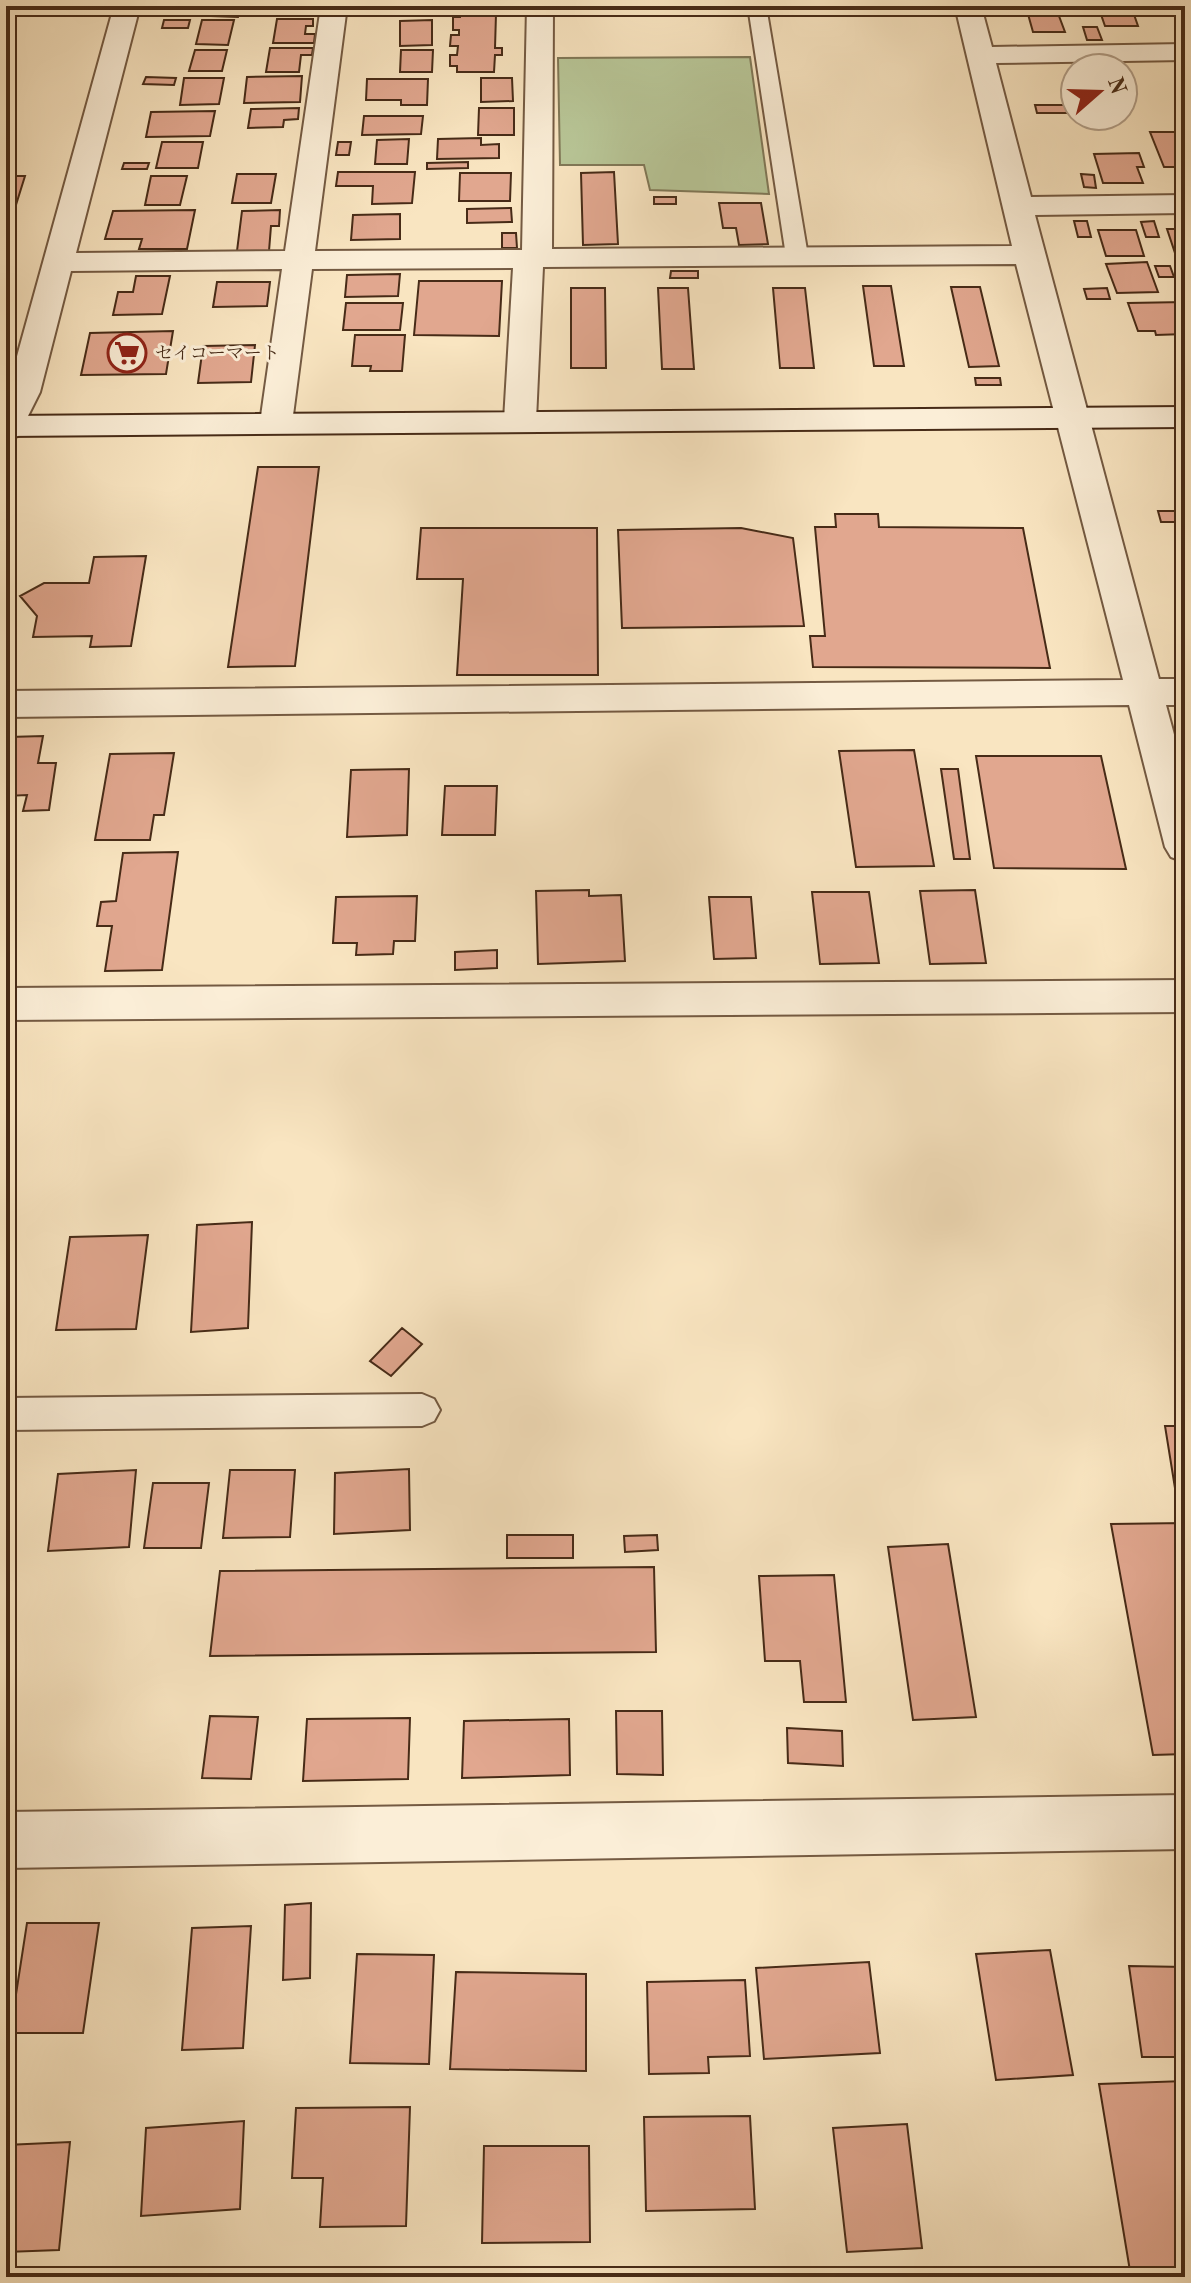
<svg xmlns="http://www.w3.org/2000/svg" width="1191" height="2283" font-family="'Old Standard TT','Noto Serif JP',serif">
	<rect width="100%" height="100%" fill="#f9e5c1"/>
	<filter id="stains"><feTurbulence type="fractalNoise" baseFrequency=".0025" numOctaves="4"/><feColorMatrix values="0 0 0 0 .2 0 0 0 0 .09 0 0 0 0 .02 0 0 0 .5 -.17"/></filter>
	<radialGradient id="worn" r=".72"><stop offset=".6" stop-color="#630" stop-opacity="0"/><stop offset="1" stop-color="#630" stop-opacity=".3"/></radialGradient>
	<path fill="#b8c697" stroke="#807857" stroke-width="2" d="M750,57L769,194L650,190L644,165H560L558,58Z"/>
	<path fill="#e1a78f" stroke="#472b17" stroke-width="2" d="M274,6H314L313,15L272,16Z
		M454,6H497L496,9H502V14H496L495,48H502V55H495L494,72H457V66H450V55H457L458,46H450L451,35H459V30H453V17H460V10H453Z
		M1098,6H1131L1138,26H1105Z
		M1159,6H1185V16H1164Z
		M215,7L241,8L238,17L212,16Z
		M1026,7H1063L1066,16H1059L1065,32H1033Z
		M277,19H313V26H306L305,34H315L314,43H273Z
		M164,20H190L188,28H162Z
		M202,20H234L228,45L196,44Z
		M432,20V45L400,46V21Z
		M1083,27H1097L1102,40H1087Z
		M270,48H313L312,55H301L299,72H266Z
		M195,50H227L222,71H189Z
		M401,50H433L432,72H400Z
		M302,76L300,102L244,103L247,77Z
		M146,77L176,78L174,85L143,84Z
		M184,78H224L219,104L180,105Z
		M481,78H512L513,101L481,102Z
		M367,79H428L427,105H401V100H366Z
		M1035,105H1071L1074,113H1037Z
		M299,108L298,119L284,120L283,127L248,128L251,109Z
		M479,108H514V135H478Z
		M215,111L210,136L146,137L151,112Z
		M364,116H423L421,134L362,135Z
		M1150,132H1185V167H1164Z
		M481,138V145L499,144V158L437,159L438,139Z
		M409,139L407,164H375L377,140Z
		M162,142H203L198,168H156Z
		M338,142H351L349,155H336Z
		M1139,153L1144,167H1137L1143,183H1103L1094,154Z
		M468,162V168L427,169V163Z
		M124,163H149L147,169H122Z
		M338,172H415L412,203L372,204L373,186H336Z
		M614,172L618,244L583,245L581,173Z
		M460,173H511L510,201H459Z
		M237,174H276L271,203H232Z
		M1081,174L1094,175L1096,188L1084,187Z
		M6,176H25L15,208H6Z
		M151,176H187L180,205H145Z
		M654,197H676V204H654Z
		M719,203H761L768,244L739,245L736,228H723Z
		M511,208L512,222L467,223V209Z
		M195,210L187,249H139L142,239H105L113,211Z
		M280,210L279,226H271L269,251H237L242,211Z
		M400,214V239L351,240L353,215Z
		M1074,221H1087L1091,237H1078Z
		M1154,221L1159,237H1146L1141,222Z
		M1167,229H1185V259H1177Z
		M1098,230H1136L1144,256H1106Z
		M502,233H516L517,248H502Z
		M1147,262L1158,292L1117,293L1106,264Z
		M1155,266H1170L1174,277H1159Z
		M671,271H698V278H670Z
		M400,274L398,296L345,297L347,275Z
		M136,276H170L162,314L113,315L118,292H133Z
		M419,281H502L499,336L414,335Z
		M217,282H270L267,306L213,307Z
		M863,286H891L904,366H874Z
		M951,287H980L999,366L969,367Z
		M571,288H605L606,368H571Z
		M658,288H688L694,369H662Z
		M773,288H805L814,368H780Z
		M1107,288L1110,299H1087L1084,289Z
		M1185,302V334L1156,335L1155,331H1138L1128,303Z
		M346,303H403L400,330H343Z
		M173,331L166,374L81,375L90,333Z
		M355,335H405L402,371H370L371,366H352Z
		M255,345L251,382L198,383L203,346Z
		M975,378H1000L1001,385H976Z
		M258,467H319L295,666L228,667Z
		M1158,511H1185V522H1161Z
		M835,514H878L879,527L1023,528L1050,668L813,667L810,636H825L815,527H836Z
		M421,528H597L598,675H457L463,579H417Z
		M741,528L793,538L804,626L622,628L618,530Z
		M146,556L131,646L90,647L92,636L33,637L37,616L20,596L44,583H89L94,557Z
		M43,736L38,763H56L49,810L23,811L27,795L6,796L9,737Z
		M914,750L934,866L856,867L839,751Z
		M174,753L164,815H154L150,840H95L110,754Z
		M976,756H1101L1126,869L994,868Z
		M409,769L407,835L347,837L351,770Z
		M941,769H958L970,859H954Z
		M445,786H497L495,835H442Z
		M178,852L162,970L105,971L112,926H97L101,902L116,901L123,853Z
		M589,890V896L621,895L625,961L538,964L536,891Z
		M975,890L986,963L930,964L920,891Z
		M812,892H869L879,963L820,964Z
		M417,896L415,941H394L393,954L356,955L357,943H333L336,897Z
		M709,897H751L756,958L714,959Z
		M497,950V968L455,970V952Z
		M252,1222L248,1328L191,1332L197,1225Z
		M148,1235L136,1329L56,1330L70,1237Z
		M402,1328L422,1344L391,1376L370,1361Z
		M1165,1426H1185V1489L1175,1488Z
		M409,1469L410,1530L334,1534L335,1473Z
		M136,1470L129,1547L48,1551L58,1474Z
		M230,1470H295L290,1537L223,1538Z
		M153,1483H209L201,1548H144Z
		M1185,1523V1754L1153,1755L1111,1524Z
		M507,1535H573V1558H507Z
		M657,1535L658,1550L625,1552L624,1536Z
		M948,1544L976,1717L913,1720L888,1547Z
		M654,1567L656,1652L210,1656L220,1571Z
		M834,1575L846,1702H804L800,1661H765L759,1576Z
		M616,1711H662L663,1775L617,1774Z
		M210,1716L258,1717L251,1779L202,1778Z
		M410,1718L408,1779L303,1781L307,1719Z
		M569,1719L570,1775L462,1778L464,1721Z
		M787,1728L842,1731L843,1766L788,1763Z
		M311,1903L310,1978L283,1980L285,1905Z
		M27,1923H99L83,2033H10Z
		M251,1926L243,2048L182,2050L192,1928Z
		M1050,1950L1073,2075L996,2080L976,1954Z
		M357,1954L434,1955L429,2064L350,2063Z
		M869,1962L880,2053L764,2059L756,1968Z
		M1129,1966L1185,1967V2057H1142Z
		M456,1972L586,1974V2071L450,2069Z
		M745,1980L750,2056L708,2057L709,2073L649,2074L647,1982Z
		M1185,2081V2277H1131L1099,2084Z
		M410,2107L406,2226L320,2227L323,2178H292L296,2108Z
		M750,2116L755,2209L646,2211L644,2117Z
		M244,2121L240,2209L141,2216L146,2128Z
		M907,2124L922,2248L847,2252L833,2128Z
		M70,2142L59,2250L6,2252V2145Z
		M484,2146H589L590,2242L482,2243Z"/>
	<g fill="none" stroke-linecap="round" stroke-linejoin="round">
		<defs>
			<path id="lane" d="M748,6H766L808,256L797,263L786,256Z
				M422,1394L434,1399L440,1410L434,1421L422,1426L6,1430V1398Z"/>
			<path id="street" d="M114,6H140L76,253L285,251L321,6H347L315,251L522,250L527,6H553L552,249L1012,246L955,6H981L992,47L1185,44V60L996,63L1031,197L1185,195V213L1035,215L1159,679H1185V705H1166L1185,775V862L1171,857L1165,847L1129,705L6,717V691L1123,680L1016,264L543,267L536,420L531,427L520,430L509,427L504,420L513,268L312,269L292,423L287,430L276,433L265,430L260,423L282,269L71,271L40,392L18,436L6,439V396Z
				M1185,980V1012L6,1020V988Z
				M1185,1795V1849L6,1868V1812Z"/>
			<path id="secondary" d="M1185,407V427L6,436V416Z"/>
		</defs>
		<use href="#lane" stroke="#745a42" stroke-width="4"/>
		<use href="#street" stroke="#745a42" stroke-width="4"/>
		<use href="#secondary" stroke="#472b17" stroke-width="4"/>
		<use href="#lane" fill="#fbeed7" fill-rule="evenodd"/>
		<use href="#street" fill="#fbeed7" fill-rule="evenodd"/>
		<use href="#secondary" fill="#fbeed7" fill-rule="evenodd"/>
	</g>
	<defs>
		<symbol id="supermarket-ring" viewBox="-11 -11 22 22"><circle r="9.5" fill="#fbeed7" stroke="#8f2418" stroke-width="1.5"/><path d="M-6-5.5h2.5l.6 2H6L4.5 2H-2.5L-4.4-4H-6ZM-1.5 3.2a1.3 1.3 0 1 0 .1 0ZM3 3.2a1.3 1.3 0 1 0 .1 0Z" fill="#8f2418"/></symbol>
	</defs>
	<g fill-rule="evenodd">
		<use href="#supermarket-ring" x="105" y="331" width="44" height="44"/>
	</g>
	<g text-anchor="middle" stroke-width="6" stroke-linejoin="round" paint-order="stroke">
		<g font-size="18" fill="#472b17" stroke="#fbeed7" text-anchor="start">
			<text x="155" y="359">セイコーマート</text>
		</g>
	</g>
	<rect width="1191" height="2283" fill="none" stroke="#f9e5c1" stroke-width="32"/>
	<rect x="8" y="8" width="1175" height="2267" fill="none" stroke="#472b17" stroke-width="4"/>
	<rect x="16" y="16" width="1159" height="2251" fill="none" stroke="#472b17" stroke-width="2"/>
	<g transform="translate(1099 92) rotate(70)"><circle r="38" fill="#fbeed7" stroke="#b3a08a" stroke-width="2"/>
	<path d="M0-6L14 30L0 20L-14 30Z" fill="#8f2418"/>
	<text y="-12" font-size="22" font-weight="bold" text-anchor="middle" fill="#472b17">N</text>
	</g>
	<rect width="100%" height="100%" filter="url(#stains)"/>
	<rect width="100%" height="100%" fill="url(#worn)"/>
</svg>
